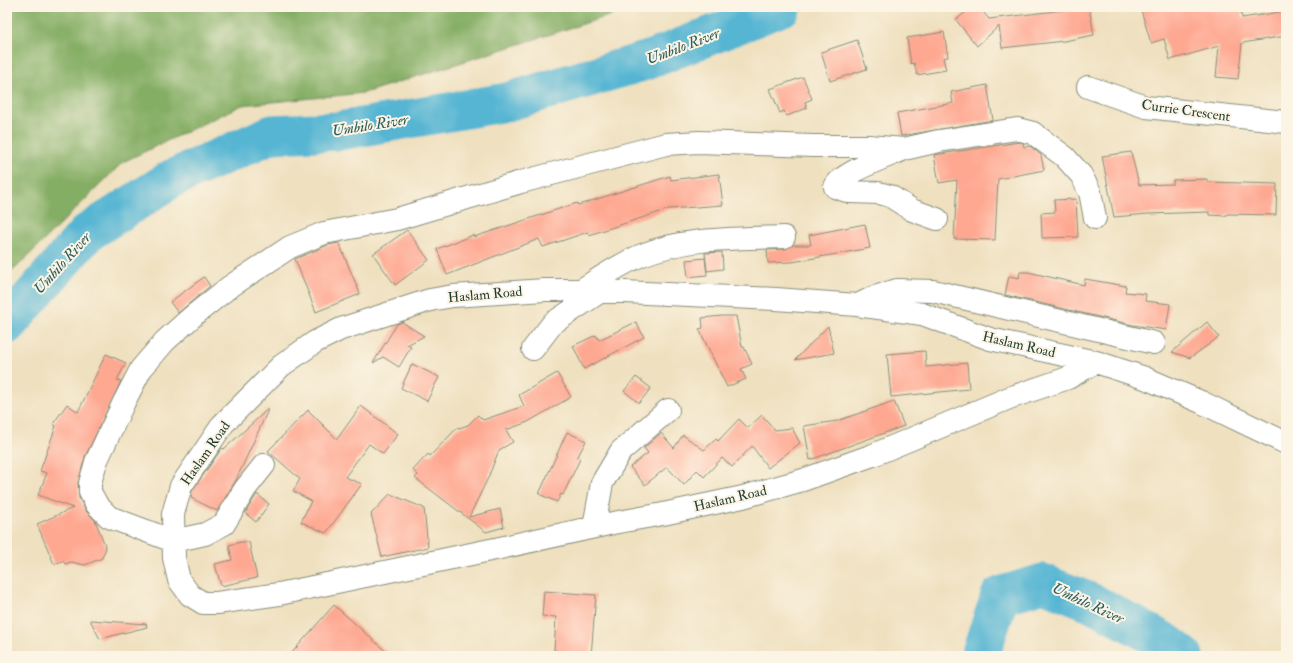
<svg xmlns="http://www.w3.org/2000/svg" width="1293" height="663" font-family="'IM FELL Double Pica',serif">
	<rect width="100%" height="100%" fill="#fcf5e5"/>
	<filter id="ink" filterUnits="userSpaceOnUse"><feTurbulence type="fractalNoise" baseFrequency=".025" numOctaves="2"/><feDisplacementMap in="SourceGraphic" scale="8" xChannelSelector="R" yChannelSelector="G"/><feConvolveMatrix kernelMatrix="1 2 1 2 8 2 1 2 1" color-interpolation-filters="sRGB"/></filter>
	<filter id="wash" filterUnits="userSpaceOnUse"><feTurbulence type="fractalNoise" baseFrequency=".012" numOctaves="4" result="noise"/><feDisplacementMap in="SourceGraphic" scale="16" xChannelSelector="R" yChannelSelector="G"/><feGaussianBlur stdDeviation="0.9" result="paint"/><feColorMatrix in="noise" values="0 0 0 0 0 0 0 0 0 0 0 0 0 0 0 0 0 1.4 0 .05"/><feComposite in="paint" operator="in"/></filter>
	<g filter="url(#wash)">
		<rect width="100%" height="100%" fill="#efe0bf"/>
		<path fill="#85ae65" stroke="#52764c" d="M7,7H637L364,93L242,105L123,162L16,268L7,274Z"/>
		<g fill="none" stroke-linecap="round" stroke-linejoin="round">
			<path stroke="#55b5d3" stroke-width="39" d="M7,325L87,233L173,178L272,134L339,131L507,102L649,60L782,7
				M980,656L1000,596L1043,583L1093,603L1167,643L1184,656"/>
		</g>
		<g id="blocks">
			<path fill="#fea892" d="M972,7H979L989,19L1064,10V7H1089L1094,35L1064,41L1002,48L999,26L977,46L956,20Z
				M1140,7H1240L1242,18L1286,11V36L1242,43L1238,79L1216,77L1219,46L1170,60L1164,39L1151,43Z
				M944,32L948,57L943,58L946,70L917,75L914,63L911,64L907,38Z
				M857,40L867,69L830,81L821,52Z
				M803,77L812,99L805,102L807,108L787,116L784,111L780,113L770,89Z
				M987,85L993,120L901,136L897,113L953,103L951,92Z
				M1019,142L1023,143L1024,147L1030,146L1041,155L1044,170L998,179L995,240L954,239L957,180L939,183L934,155Z
				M1131,152L1139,185L1173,184V180L1207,179V182L1277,184L1276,215L1227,214L1226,216L1209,215V212L1148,214L1114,217L1102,156Z
				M719,174L723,205L669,209L589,235L588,232L543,247L539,239L447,275L437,249L473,235L474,237L577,203L578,205L670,176L671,180Z
				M1076,199L1078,237L1042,238L1041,213L1055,212L1054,200Z
				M865,224L870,248L792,262L768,263L767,250L785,249L793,245H811L809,235Z
				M407,230L429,260L395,285L373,254Z
				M339,243L360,294L316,312L295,259L328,245Z
				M722,252L723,269L707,271L705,253Z
				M705,258L707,275L688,277L686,260Z
				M1020,272H1028L1084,285L1085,279L1126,286L1125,292L1146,294L1145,301L1170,304L1166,330L1133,325L1005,295L1009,276L1019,278Z
				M204,277L210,286L178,313L170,302Z
				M722,316H736L742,347H744L752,364L741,369L746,379L727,387L699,329L703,328L702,318Z
				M402,322L424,336L407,345L411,347L399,367L383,357L373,363L397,324Z
				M636,322L644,337L584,369L573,346L596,335L599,340Z
				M1207,322L1219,337L1190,358L1172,352Z
				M828,326L834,353L795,360Z
				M925,351L926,367L967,363L969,389L891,397L887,354Z
				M106,354L126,363L117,380L121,381L85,457L78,483L79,498L86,511L95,520L106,548L102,558L85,565L71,562L65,564L63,561L54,564L37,524L73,508L38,495L47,473L40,471L56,426L53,424L67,404L78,412Z
				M412,364L439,377L427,401L401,388Z
				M557,373L571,397L528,422L506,430L513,442L499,450L488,478L469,517L500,509L504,527L486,532L415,478L418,475L413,470L428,454L430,456L458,427L459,428L468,425L478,415L483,420L524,406L519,395Z
				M636,377L651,388L639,403L624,391Z
				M894,401L904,426L810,460L804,426L837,421Z
				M361,406L398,434L383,454L369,444L345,477L362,484L326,533L301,522L311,501L293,491L300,479L268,451L308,410L337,439Z
				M269,408L236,480L217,511L191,498L192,491L222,448L224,449Z
				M762,415L775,430L792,428L800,443L768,468L752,446L732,467L722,458L704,477L697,470L684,485L667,467L645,485L630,467L648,453L644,448L661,433L674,448L683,435L704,450L716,439L718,441L739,419L748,428Z
				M567,432L586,441L577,458L580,459L563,495L561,494L557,502L539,494Z
				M257,494L269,504L256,522L245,513Z
				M390,494L424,508L428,547L382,557L371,514Z
				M241,542H249L257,578L221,586L215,564L232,560L229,545Z
				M544,591L596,595L591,656H570L571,652L554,651L556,617L542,616Z
				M334,605L391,656H289Z
				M90,620L146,624L147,627L100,639Z"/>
		</g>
	</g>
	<g filter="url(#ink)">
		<use href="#blocks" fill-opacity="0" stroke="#878e7a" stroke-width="1"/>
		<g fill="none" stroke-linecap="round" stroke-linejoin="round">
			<defs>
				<path id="minor" d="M1088,87L1146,107L1286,122
					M902,150C889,156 838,174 835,187L850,192L879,193L890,196L912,210L937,219
					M581,290C600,278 620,264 642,255C686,237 737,239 784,237
					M858,305L872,298L897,290L933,291L1154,343
					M533,349L553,323L601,291
					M1096,362L1068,378L1009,398L873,455L803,480L743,497L663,514L613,523L500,548L279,594L217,603H203L190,595L179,580L174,558L173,514L181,486L223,424L281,366L315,342L341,329L430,300L453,296L545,290H581L776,299L857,305L922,314L990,339L1096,362L1145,378L1201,402L1286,443
					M264,465L245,489L224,524L205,534L173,541L109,517L97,505L90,492V483L96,462L124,402L141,369L165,341L193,316L228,288L290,247L324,233L397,219L521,182L666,144L699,142L813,146H869L904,149L939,141L1017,129L1033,133L1065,157L1081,175L1090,192L1095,218
					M594,527L602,483L621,451L668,410"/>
			</defs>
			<use href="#minor" stroke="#878e7a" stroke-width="24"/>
			<use href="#minor" stroke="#fff" stroke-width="22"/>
		</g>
	</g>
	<g text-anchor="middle" stroke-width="4" stroke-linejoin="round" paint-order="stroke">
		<g font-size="14" fill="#1f3d34" stroke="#fcf5e5">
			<text transform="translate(1186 110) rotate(8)" y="5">Currie Crescent</text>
			<text transform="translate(485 294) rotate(-5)" y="5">Haslam Road</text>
			<text transform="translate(1019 344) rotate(13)" y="5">Haslam Road</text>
			<text transform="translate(205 453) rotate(-55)" y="5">Haslam Road</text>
			<text transform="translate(730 498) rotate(-13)" y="5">Haslam Road</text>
		</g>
		<g font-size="15" font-style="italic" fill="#2c5b5c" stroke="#fcf5e5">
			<text transform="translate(683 46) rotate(-21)" y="5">Umbilo River</text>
			<text transform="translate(370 125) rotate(-9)" y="5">Umbilo River</text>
			<text transform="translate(62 263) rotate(-48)" y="5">Umbilo River</text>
			<text transform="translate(1088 603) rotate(25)" y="5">Umbilo River</text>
		</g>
	</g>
	<rect width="1293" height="663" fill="none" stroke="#fcf5e5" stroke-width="24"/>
</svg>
